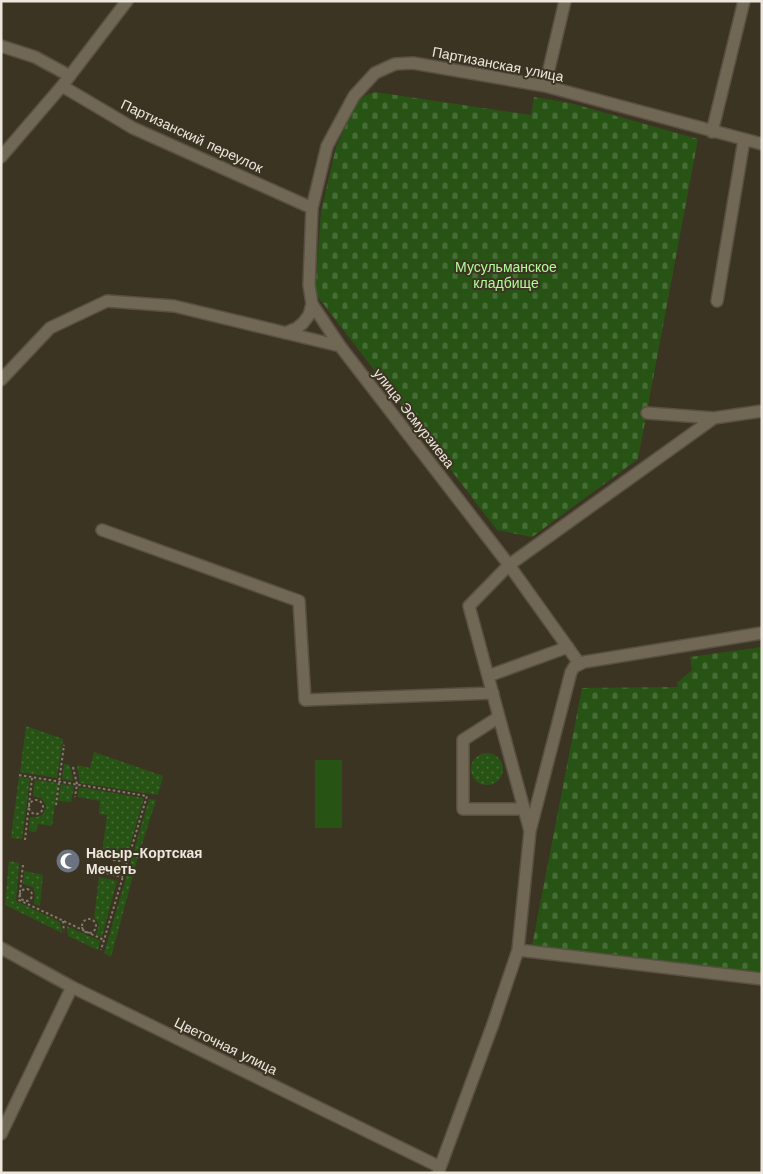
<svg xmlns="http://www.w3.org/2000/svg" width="763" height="1174" font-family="'Work Sans',sans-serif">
	<defs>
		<pattern id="grass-dots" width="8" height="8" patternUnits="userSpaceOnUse" patternTransform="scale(1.25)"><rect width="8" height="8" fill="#275415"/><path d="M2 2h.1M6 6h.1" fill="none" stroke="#476d37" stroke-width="1.8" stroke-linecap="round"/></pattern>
		<pattern id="cemetery-stones" width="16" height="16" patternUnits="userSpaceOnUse" patternTransform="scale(1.25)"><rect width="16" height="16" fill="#275415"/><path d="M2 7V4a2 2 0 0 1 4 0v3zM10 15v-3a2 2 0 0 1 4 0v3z" fill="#476d37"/></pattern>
	</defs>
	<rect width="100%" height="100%" fill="#3c3423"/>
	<path fill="url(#grass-dots)" d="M26,726L63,739L57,778L20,772Z
		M94,752L163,776L158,795L80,783L77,765L90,768Z
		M471 769a16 16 0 1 1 32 0a16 16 0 1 1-32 0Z
		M64,764L70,765L73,781L62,779Z
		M19,776L30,779L22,839L11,838Z
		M35,780L58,783L52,826L38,824L36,832L29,831L30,817C40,818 45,815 46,805L41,798L33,796Z
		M61,784L74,786L71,802L58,801Z
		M79,787L144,798L127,856L102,853L107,815L99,814L100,801L78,797Z
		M149,799L156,800L138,857L111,957L104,953Z
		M9,861L19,863L16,901L60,922L62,933L5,905Z
		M24,871L43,875L40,906L34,904L35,894L33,887L23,884Z
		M99,877L117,881L102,937L96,935L99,924L94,917Z
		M67,926L100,941L98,950L68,936Z"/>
	<path fill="url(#cemetery-stones)" d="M375,92L531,115L534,97L570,103L698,139L638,459L532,537L497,530L315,293L321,212L336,147L357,102L366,95Z
		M762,647V973L532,946L582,688L678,687L677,683L692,670L690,657Z"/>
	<path fill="#275415" d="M315,760H342V828H315Z"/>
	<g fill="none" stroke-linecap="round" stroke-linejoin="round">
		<defs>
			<path id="minor" d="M1,46L35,57L70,76
				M62,86L133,128L312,208
				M545,86L565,1
				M712,132L744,1
				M1,157L62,86L127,1
				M717,301L744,140
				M312,304L340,346
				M285,333L297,328L303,323L309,315L312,304L309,285L312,208L327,146L354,96L375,73L395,64L413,63L545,86L762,144
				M1,380L50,328L107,301L174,306L340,346L509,565L579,663
				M647,413L714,418
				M102,530L299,601L305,700L493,693
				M488,676L568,647
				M499,717L463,740V809H524
				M530,831L469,606L509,565L714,418L762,411
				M1,948L72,987L440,1167
				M518,950L762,979
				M1,1134L72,987
				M438,1173L493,1024L518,950L530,831L571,672L574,667L584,662L762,633"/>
		</defs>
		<use href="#minor" stroke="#585042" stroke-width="14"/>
		<path stroke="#817a6c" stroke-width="2" stroke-dasharray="2.5 2.5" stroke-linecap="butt" d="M73,767L77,784L75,797
			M19,775L147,796L101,950
			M29 807a7 7 0 1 1 14 0a7 7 0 1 1-14 0Z
			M56,805L64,745
			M25,840L32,778
			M113,860L127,862
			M23,865L19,900L104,940
			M102,872L123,877
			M20 895a6 6 0 1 1 12 0a6 6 0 1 1-12 0Z
			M82 926a7 7 0 1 1 14 0a7 7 0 1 1-14 0Z
			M63,921L64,931"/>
		<use href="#minor" stroke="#716755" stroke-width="11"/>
	</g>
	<defs>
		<symbol id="mosque-disc" viewBox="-11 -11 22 22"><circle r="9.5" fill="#6b7280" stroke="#3c3423"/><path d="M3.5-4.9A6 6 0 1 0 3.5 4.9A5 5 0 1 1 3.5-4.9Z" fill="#fff"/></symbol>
	</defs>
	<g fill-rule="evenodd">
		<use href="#mosque-disc" x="54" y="847" width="28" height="28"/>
	</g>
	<g text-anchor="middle" stroke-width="4" stroke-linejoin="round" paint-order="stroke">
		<g font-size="14" fill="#ede7dd" stroke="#3c3423">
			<text transform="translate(498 64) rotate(11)" y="5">Партизанская улица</text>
			<text transform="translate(192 136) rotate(25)" y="5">Партизанский переулок</text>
			<text transform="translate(414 418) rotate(52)" y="5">улица Эсмурзиева</text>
			<text transform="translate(226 1046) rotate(26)" y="5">Цветочная улица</text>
		</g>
		<g font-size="14" fill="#aefc94" stroke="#3c3423">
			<text x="506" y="272">Мусульманское<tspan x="506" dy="16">кладбище</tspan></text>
		</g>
		<g font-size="14" font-weight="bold" fill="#ede7dd" stroke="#3c3423" text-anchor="start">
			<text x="86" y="858">Насыр-Кортская<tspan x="86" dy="16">Мечеть</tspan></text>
		</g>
	</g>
	<rect width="763" height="1174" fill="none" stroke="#ede7dd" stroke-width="5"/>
</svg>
